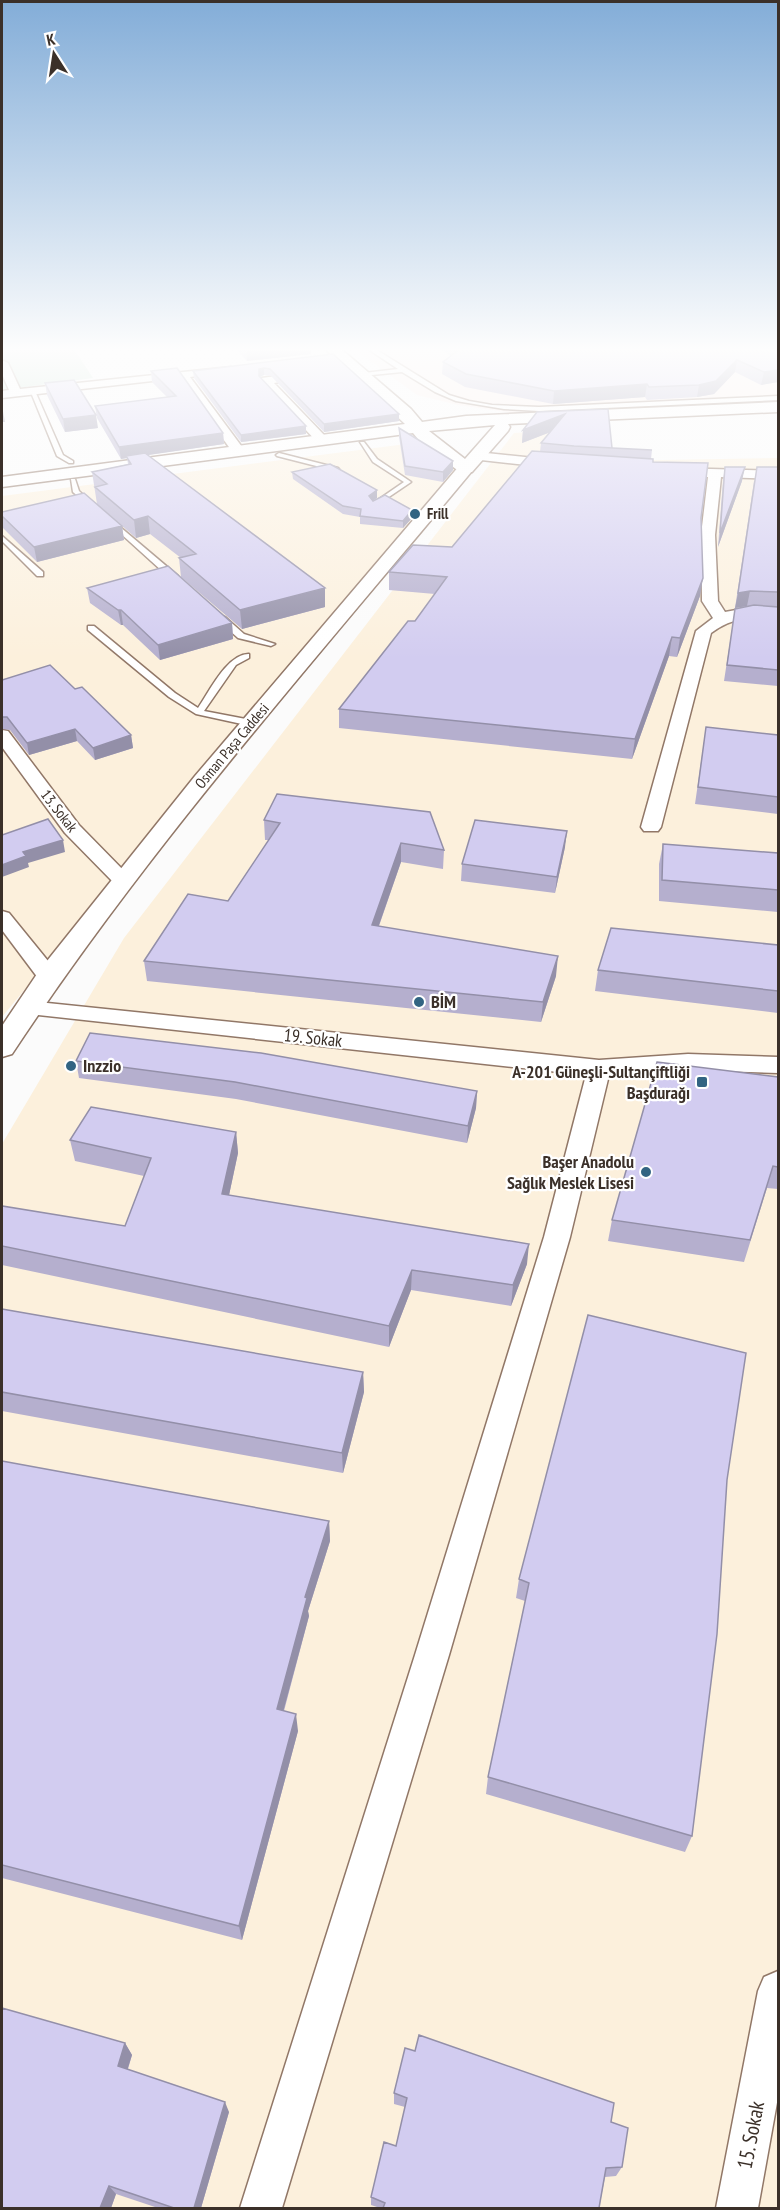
<svg xmlns="http://www.w3.org/2000/svg" width="780" height="2210" font-family="'PT Sans Narrow',sans-serif">
	<rect width="100%" height="100%" fill="#fbfbfb"/>
	<path fill="#fdeee9" d="M354,349H754L778,360V403L534,416L458,405L417,395Z"/>
	<path fill="#fcf0dc" d="M603,427V461L778,458V2208H2V1144L124,938L514,433Z
		M414,443L456,468L2,1017V496Z"/>
	<path fill="#c4dfce" d="M2,349H74L93,378L2,390Z"/>
	<g fill="none" stroke-linecap="round" stroke-linejoin="round">
		<defs>
			<path id="service" d="M368,349H375L449,395L469,401L492,405L539,407L778,396V400L539,411L504,409L456,401L435,392L402,372L362,376L364,373L398,369Z
				M30,390L35,391L63,455L73,461V463H69L57,456Z
				M360,442H364L377,459L411,482L374,507L371,505L372,504L404,482L373,462Z
				M279,453L338,468L339,469L336,471L277,456L276,455Z
				M71,479H75L79,491L93,504V506H89L73,492Z
				M109,521H113L178,576V580H172L109,523Z
				M2,536L43,572V576H37L2,541Z
				M219,617H225L244,634L275,644L271,646L238,638L219,621Z
				M88,626H94L175,693L198,708C209,692 228,653 249,654V658L236,665L204,711L251,720L255,723L251,726L196,714L169,697L88,630Z"/>
			<path id="minor" d="M2,360L8,363L20,389L231,367V371L227,372L190,377L245,451L244,454H234L179,378L2,398V391L9,390L2,374Z
				M306,372L310,373V377L274,383L326,437L328,440L326,443H318L263,384L231,388L225,385L231,382Z
				M477,452L554,460L560,464L554,468L472,459L471,456L472,453Z
				M676,468L778,471V479L721,477L715,535L718,601L725,612L747,608L778,610V620C750,618 736,615 711,633L661,827L658,831H644L641,827L696,631L713,618L702,601L701,535L708,477L671,475L669,472L671,469Z
				M2,730L8,731L79,825L130,877L133,881L130,885H116L65,833L2,747Z
				M2,911L9,913L57,972L60,977L57,982L49,984L41,982L2,930Z
				M28,1001L599,1060L688,1054L778,1057V1073L688,1070L609,1075L570,1237L449,1655L282,2208H240L415,1655L544,1237L586,1075L20,1013L17,1008L20,1003Z
				M778,1971V2097L758,2208H716L758,1991L764,1977Z"/>
			<path id="tertiary" d="M466,463L474,468L472,471C315,660 147,849 12,1054L2,1057V1026L39,971L195,776L460,465Z"/>
			<path id="secondary" d="M325,349H341L411,409L422,422L466,416L778,402V412L508,424L510,427L508,431L472,472H460L422,444L413,433L2,487V477L405,424ZM495,425L465,459L429,431Z"/>
		</defs>
		<use href="#service" stroke="#917767" stroke-width="3"/>
		<use href="#minor" stroke="#917767" stroke-width="3"/>
		<use href="#tertiary" stroke="#917767" stroke-width="3"/>
		<use href="#secondary" stroke="#917767" stroke-width="3"/>
		<use href="#service" fill="#fff" fill-rule="evenodd"/>
		<use href="#minor" fill="#fff" fill-rule="evenodd"/>
		<use href="#tertiary" fill="#fff" fill-rule="evenodd"/>
		<use href="#secondary" fill="#fff" fill-rule="evenodd"/>
	</g>
	<path fill="#b5afce" d="M236,349H311V354L247,361Z
		M440,349H778V382L761,385L735,372L714,394L697,397L647,400L645,397L553,404L465,387L442,374L443,362L451,356Z
		M333,354L399,414V421L324,432L271,376L264,375L259,377L306,426V434L241,442L194,378L193,371Z
		M151,371L223,433L224,444L147,455L325,607L242,629L181,577L179,558H181L150,534L136,538L97,504L92,472L128,464L127,458L121,459L97,418L95,406L167,397L152,382Z
		M45,383L98,428L65,432L47,395Z
		M537,412L612,448L652,450L651,459L653,462L701,518L700,596L677,657L669,656L632,759L339,728V709L415,621L435,594L389,590V572L452,547L540,452L541,443L550,432L522,443L523,430Z
		M399,428L453,470L443,482L405,475L399,437Z
		M725,467L742,481L718,547L723,480Z
		M778,467V686L724,681L735,609L750,606L735,608L754,481Z
		M292,472L377,498L373,501L412,518L403,528L360,524V517L343,514L293,479Z
		M2,512L122,526L124,540L37,562L2,527Z
		M87,588L232,623L233,639L160,660L123,625H121L90,603Z
		M2,680L75,689L131,735L133,748L95,760L77,741L29,755L10,730L2,729Z
		M706,727L778,735V814L695,804Z
		M264,820L444,850L443,869L401,862L379,926L556,976L541,1022L147,981L144,961L228,901L269,840H265Z
		M663,844L778,853V912L659,901V864Z
		M565,847L555,893L461,881L462,864Z
		M778,945V1013L595,991L598,970Z
		M76,1061L477,1091L476,1108L467,1143L236,1099L79,1078Z
		M778,1077V1189L767,1188L744,1262L608,1241L612,1220Z
		M236,1132L238,1153L229,1195L527,1264L511,1306L411,1290L389,1347L2,1265V1206L125,1226L144,1176L75,1161L70,1140Z
		M2,1309L363,1372L364,1392L343,1473L2,1411Z
		M2,1461L329,1521L330,1541L308,1611L309,1616L284,1711L298,1731L242,1940L2,1878Z
		M727,1480L692,1836L685,1852L486,1794L488,1777L525,1601L516,1598L519,1579Z
		M125,2043L132,2055L128,2069L229,2112L201,2208H158L116,2194L111,2208H2Z
		M394,2093L611,2122L622,2167L616,2176L605,2177L599,2208H380L371,2205V2197L396,2146L405,2107L394,2104Z"/>
	<path fill="#938fa8" d="M260,349H311V354L247,361V351Z
		M737,360L735,372L714,394L697,397L699,385Z
		M264,368V375L259,377V369Z
		M778,370V382L761,385L764,372Z
		M647,384L645,397L553,404L554,391Z
		M2,411H3L5,422H2Z
		M399,414V421L324,432V424Z
		M565,414L564,427L522,443L523,430Z
		M96,415L98,428L65,432L63,419Z
		M306,426V434L241,442V435Z
		M223,433L224,444L128,458L126,456L127,458L121,459L119,447Z
		M453,461V470L443,482V472Z
		M745,467L742,481L718,547L720,533Z
		M377,490V498L369,503V496Z
		M412,510V518L403,528V521Z
		M148,516L150,534L136,538L134,520Z
		M122,526L124,540L37,562L34,547Z
		M703,578L700,596L677,657L680,638Z
		M325,588V607L242,629L240,610Z
		M750,591L747,606L735,608L738,593Z
		M118,610H121L123,625H121Z
		M232,623L233,639L160,660L158,645Z
		M672,637L669,656L632,759L635,739Z
		M75,729L77,741L29,755L27,743Z
		M131,735L133,748L95,760L93,748Z
		M567,831L565,847L555,893L557,877Z
		M63,840L65,852L28,863L29,867L2,877V865L23,852Z
		M401,843V862L372,945V925Z
		M558,956L556,976L541,1022L543,1002Z
		M477,1091L476,1108L467,1143L468,1126Z
		M236,1132L238,1153L225,1214L222,1194Z
		M529,1244L527,1264L511,1306L513,1285Z
		M412,1270L411,1290L389,1347V1326Z
		M363,1372L364,1392L343,1473L342,1453Z
		M329,1521L330,1541L308,1611L309,1616L279,1727L277,1709L305,1597Z
		M296,1714L298,1731L242,1940L239,1926Z
		M125,2043L132,2055L125,2077L118,2066Z
		M225,2102L229,2112L201,2208H194Z
		M109,2186L116,2194L111,2208H100Z"/>
	<path fill="#d2ccf0" stroke="#938fa8" stroke-width="1.5" d="M460,349H774L778,351V370L764,372L737,360L716,381L699,385L649,387L647,384L554,391L466,374L443,362Z
		M333,354L399,414L324,424L270,369L264,368L259,369V376L306,426L241,435L193,371Z
		M177,368L223,433L119,447L95,406L176,396L151,371Z
		M74,380L96,415L63,419L45,383Z
		M608,409L612,448L652,450L574,446L541,443L565,414L523,430L537,412Z
		M399,428L453,461L443,472L405,466Z
		M532,451L653,459V462L708,463L701,518L703,578L680,638L672,637L635,739L339,709L408,621H415L447,577L389,572L413,545L452,547Z
		M145,453L325,588L240,610L179,558L196,554L148,516L134,520L95,487L107,484L92,472L131,464L126,456Z
		M330,464L377,490L369,496L373,501L385,495L412,510L403,521L360,516L361,509L343,506L292,472Z
		M725,467H745L720,533Z
		M757,467H778V592L750,591L738,593Z
		M84,493L122,526L34,547L2,516V512Z
		M168,566L232,623L158,645L121,610H118L87,588Z
		M754,605L778,607V670L727,665L735,609Z
		M50,665L75,689L82,687L131,735L93,748L75,729L27,743L7,717H2V680Z
		M706,727L778,735V797L698,787Z
		M277,794L430,812L444,850L401,843L372,925L558,956L543,1002L144,961L188,894L228,901L280,823L264,820Z
		M48,819L63,840L23,852L26,856L2,865V835Z
		M475,820L567,831L557,877L462,864Z
		M663,844L778,853V890L662,880Z
		M611,928L778,945V991L598,970Z
		M90,1033L261,1053L477,1091L468,1126L235,1082L76,1061Z
		M657,1062L778,1077V1167L773,1166L750,1240L612,1220Z
		M91,1107L236,1132L222,1194L529,1244L513,1285L412,1270L389,1326L2,1246V1206L125,1226L151,1158L70,1140Z
		M2,1309L363,1372L342,1453L2,1392Z
		M588,1315L746,1353L727,1480L717,1634L692,1836L488,1777L529,1583L519,1579Z
		M2,1461L329,1521L305,1597L307,1598L277,1709L296,1714L239,1926L2,1865Z
		M2,2008L125,2043L118,2066L225,2102L194,2208H174L109,2186L100,2208H2Z
		M419,2035L614,2103L611,2122L628,2128L622,2167L606,2168L599,2208H383L385,2203L371,2197L384,2142L396,2146L407,2098L394,2093L405,2048L415,2051Z"/>
	<linearGradient id="sky" x2="0" y2="1"><stop stop-color="#83add8"/><stop offset="0.53" stop-color="#fdfdfd"/><stop offset="1" stop-color="#fdfdfd" stop-opacity="0"/></linearGradient>
	<rect width="780" height="659" fill="url(#sky)"/>
	<g fill="#326482" stroke="#fff" stroke-width="2">
		<circle cx="415" cy="514" r="6"/>
		<circle cx="419" cy="1002" r="6"/>
		<circle cx="71" cy="1066" r="6"/>
		<rect x="696" y="1076" width="12" height="12" rx="3"/>
		<circle cx="646" cy="1172" r="6"/>
	</g>
	<g text-anchor="middle" stroke-width="4.5" stroke-linejoin="round" paint-order="stroke">
		<g font-size="15" font-weight="bold" fill="#3b3029" stroke="#fff" text-anchor="start">
			<text x="427" y="519">Frill</text>
		</g>
		<g font-size="15" fill="#3b3029" stroke="#fff">
			<text transform="translate(232 746) rotate(-50)" y="5">Osman Paşa Caddesi</text>
			<text transform="translate(59 811) rotate(52)" y="5">13. Sokak</text>
		</g>
		<g font-size="18" font-weight="bold" fill="#3b3029" stroke="#fff" text-anchor="start">
			<text x="431" y="1008">BİM</text>
			<text x="83" y="1072">Inzzio</text>
			<text x="690" y="1078" text-anchor="end">A-201 Güneşli-Sultançiftliği<tspan x="690" dy="21">Başdurağı</tspan></text>
			<text x="634" y="1168" text-anchor="end">Başer Anadolu<tspan x="634" dy="21">Sağlık Meslek Lisesi</tspan></text>
		</g>
		<g font-size="18" fill="#3b3029" stroke="#fff">
			<text transform="translate(313 1038) rotate(6)" y="6">19. Sokak</text>
		</g>
		<g font-size="21" fill="#3b3029" stroke="#fff">
			<text transform="translate(751 2135) rotate(-79)" y="7">15. Sokak</text>
		</g>
	</g>
	<rect width="780" height="2210" fill="none" stroke="#3b3029" stroke-width="6"/>
	<g transform="translate(54 54) rotate(348)" stroke="#ffffff" stroke-width="4.5" paint-order="stroke">
	<path d="M0-4.5L10 22L0 15L-10 22Z" fill="#3b3029"/>
	<text y="-9" font-size="16" font-weight="bold" text-anchor="middle" fill="#3b3029">K</text>
	</g>
</svg>
